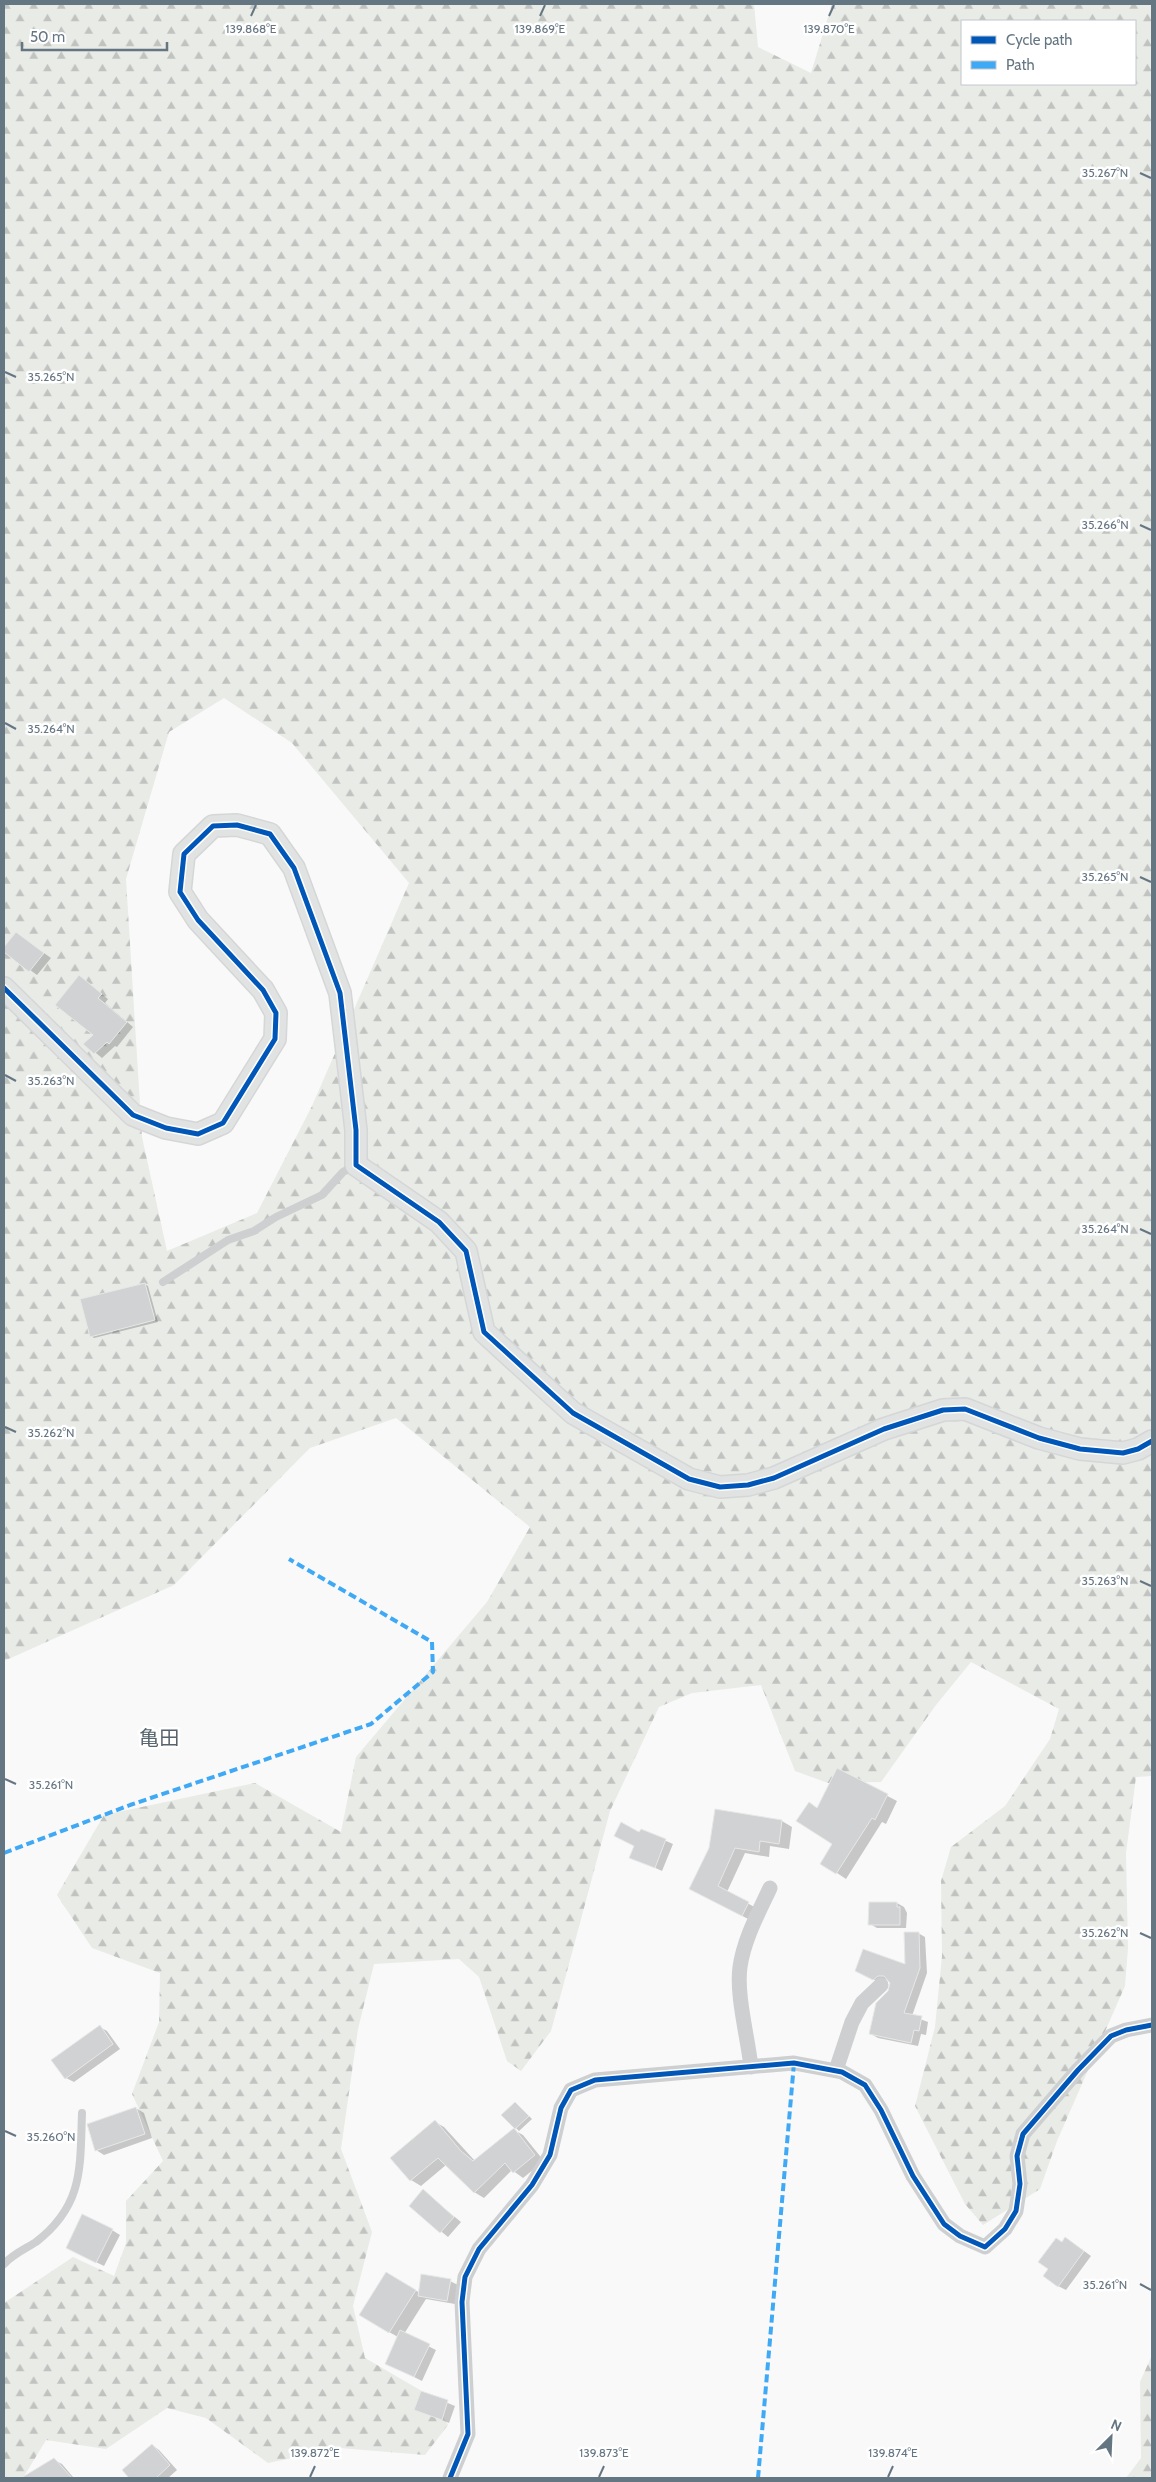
<svg xmlns="http://www.w3.org/2000/svg" width="1156" height="2482" font-family="Cabin,'Noto Sans JP',sans-serif">
	<defs>
		<pattern id="forest-firs" width="22" height="20" patternUnits="userSpaceOnUse" patternTransform="scale(1.25)"><rect width="22" height="20" fill="#e8ebe6"/><path d="M5 1l3.5 6h-7zM16 11l3.5 6h-7z" fill="#c0c3c0"/></pattern>
	</defs>
	<rect width="100%" height="100%" fill="#f9f9f9"/>
	<path fill="url(#forest-firs)" fill-rule="evenodd" d="M4,4H754L758,47L811,73L832,4H1152V1776L1136,1777L1126,1853L1128,1948L1125,1986L1057,2141L1040,2189L983,2225L965,2204L915,2106L935,2027L942,1956L941,1881L951,1847L1005,1806L1050,1739L1059,1709L971,1662L936,1705L881,1782L828,1783L795,1771L761,1685L692,1693L659,1707L610,1811L551,2031L521,2071L507,2061L479,1977L459,1959L374,1964L358,2029L341,2149L372,2232L353,2306L365,2358L432,2397L448,2425L425,2455L340,2448L268,2463L206,2418L167,2408L106,2449L46,2440L23,2478H4V2303L73,2257L114,2276L126,2243V2201L163,2161L132,2094L159,2022L160,1973L92,1948L57,1895L104,1815L255,1783L341,1832L356,1757L487,1602L530,1527L396,1418L310,1448L174,1585L4,1661ZM962,21H1135V84H962ZM224,698L292,743L409,883L312,1106L257,1213L167,1251L142,1137L126,879L169,732Z
		M1152,2355V2478H1126L1141,2458L1140,2382Z"/>
	<path fill="#0003" d="M16,933L51,958L37,975L4,951Z
		M86,981L108,999L105,1003L133,1027L117,1047L115,1046L102,1058L85,1044L95,1035Z
		M145,1284L148,1286L158,1322L94,1338L91,1336Z
		M838,1770L897,1801L886,1824L882,1822L846,1879L822,1863L834,1844L818,1809Z
		M782,1821L792,1827L789,1849L770,1846L769,1857L745,1853L727,1892L758,1909L752,1921L700,1894L710,1849Z
		M641,1830L673,1844L662,1871L631,1857Z
		M897,1903L904,1907L907,1913L906,1928H877L870,1924Z
		M918,1933L925,1937L927,1973L912,2016L928,2022L926,2035L921,2034L918,2046L878,2038L871,2034L892,1983L886,1979L881,1983L864,1975L906,1966Z
		M100,2027L107,2031L120,2049L74,2082L66,2078Z
		M516,2103L532,2119L519,2131L503,2115Z
		M136,2108L144,2113L152,2138L104,2155L96,2150Z
		M435,2122L444,2127L475,2161L514,2130L523,2135L544,2161L523,2178L512,2170L484,2198L474,2192L446,2165L421,2186L411,2180L392,2158Z
		M423,2191L461,2222L448,2237L410,2206Z
		M112,2230L120,2235L104,2266L75,2252Z
		M1062,2243H1073L1091,2256L1066,2290L1058,2286Z
		M398,2280L420,2293L450,2281L458,2285L455,2304L426,2299L404,2334L436,2350L422,2381L394,2367L398,2337L389,2332Z
		M421,2392L455,2406L449,2423L415,2409Z
		M152,2445L159,2450L177,2470L168,2478H131L124,2470Z
		M54,2460L62,2464L73,2477L39,2478L34,2472Z"/>
	<path fill="#d0d2d3" stroke="#e8e8e8" d="M16,932L44,953L29,972L4,952V947Z
		M79,975L102,994L98,998L127,1022L109,1044L107,1042L94,1054L83,1044L93,1035L55,1005Z
		M145,1283L155,1320L90,1337L80,1299Z
		M837,1768L888,1794L875,1820L872,1818L836,1874L820,1864L832,1844L796,1821L809,1802L817,1808Z
		M715,1809L782,1820L779,1844L760,1841L759,1852L735,1848L718,1886L749,1902L742,1916L689,1889L709,1848Z
		M621,1822L639,1832L641,1829L666,1839L655,1868L629,1858L634,1846L614,1836Z
		M869,1902H897V1907H900V1925H868Z
		M904,1932H919L920,1968L904,2013L922,2016L919,2031L914,2030L911,2043L869,2034L876,2003L888,1991L890,1983L884,1976H878L873,1980L855,1971L863,1949L905,1964Z
		M100,2025L113,2044L65,2079L51,2060Z
		M515,2102L529,2116L515,2129L501,2115Z
		M136,2107L145,2134L95,2151L87,2124Z
		M435,2120L461,2151L473,2161L514,2128L535,2155L513,2173L505,2163L474,2193L438,2158L410,2181L390,2158Z
		M423,2189L454,2217L440,2233L409,2206Z
		M82,2214L113,2229L96,2263L66,2248Z
		M1065,2237L1084,2251L1058,2287L1043,2276L1048,2269L1038,2262L1056,2238L1062,2242Z
		M386,2272L416,2290L389,2333L359,2315Z
		M421,2274L451,2279L447,2301L418,2296Z
		M400,2330L430,2344L414,2377L385,2364Z
		M421,2391L448,2400L442,2420L414,2410Z
		M152,2444L170,2465L156,2478H129L122,2470Z
		M54,2458L72,2478H21Z"/>
	<g fill="none" stroke-linecap="round" stroke-linejoin="round">
		<defs>
			<path id="secondary" d="M4,988L133,1115L166,1128L198,1134L223,1123L275,1039L276,1013L263,990L198,920L180,892L184,854L213,826L237,825L270,834L294,868L340,993L356,1130V1165L439,1222L466,1251L484,1332L573,1413L689,1479L720,1487L748,1485L774,1478L884,1429L943,1410L965,1409L1039,1438L1080,1449L1123,1453L1138,1449L1152,1441"/>
		</defs>
		<use href="#secondary" stroke="#d5d6d7" stroke-width="24"/>
		<path stroke="#cecfd0" stroke-width="8" d="M163,1282L228,1240L254,1231L276,1217L322,1195L343,1172L354,1166
			M4,2264C13,2254 25,2249 36,2242C84,2205 80,2167 82,2113"/>
		<path stroke="#cecfd0" stroke-width="15" d="M751,2067C748,2038 736,1995 740,1967C744,1939 758,1914 770,1888
			M836,2070L852,2022L862,2003L881,1985
			M450,2478L468,2434L462,2302L465,2277L479,2249L532,2185L550,2155L561,2108L571,2090L595,2080L794,2063L842,2072L865,2085L881,2110L913,2176L944,2224L960,2236L985,2247L1005,2229L1016,2211L1020,2184L1017,2156L1023,2134L1078,2070L1111,2036L1126,2030L1152,2025"/>
		<use href="#secondary" stroke="#e1e2e2" stroke-width="21"/>
		<path stroke="#3fa9f5" stroke-width="4" stroke-dasharray="8 4" stroke-linecap="butt" d="M4,1853L130,1805L371,1724L433,1672L432,1642L289,1559
			M758,2478L794,2063"/>
		<defs>
			<path id="cycleway" d="M4,988L133,1115L166,1128L198,1134L223,1123L275,1039L276,1013L263,990L198,920L180,892L184,854L213,826L237,825L270,834L294,868L340,993L356,1130V1165L439,1222L466,1251L484,1332L573,1413L689,1479L720,1487L748,1485L774,1478L884,1429L943,1410L965,1409L1039,1438L1080,1449L1123,1453L1138,1449L1152,1441
				M450,2478L468,2434L462,2302L465,2277L479,2249L532,2185L550,2155L561,2108L571,2090L595,2080L794,2063L842,2072L865,2085L881,2110L913,2176L944,2224L960,2236L985,2247L1005,2229L1016,2211L1020,2184L1017,2156L1023,2134L1078,2070L1111,2036L1126,2030L1152,2025"/>
		</defs>
		<use href="#cycleway" stroke="#fff" stroke-width="8"/>
		<use href="#cycleway" stroke="#0057b8" stroke-width="5"/>
	</g>
	<path fill="none" stroke="#657683" stroke-width="2" d="M251,16L256,5M540,16L545,5M829,16L834,5M1140,173L1151,178M5,372L16,377M1140,525L1151,530M5,723L16,729M1140,877L1151,882M5,1075L16,1081M1140,1229L1151,1234M5,1427L16,1432M1140,1581L1151,1586M5,1779L16,1784M1140,1933L1151,1938M5,2131L16,2136M1140,2284L1151,2290M310,2477L315,2466M599,2477L604,2466M888,2477L893,2466"/>
	<g text-anchor="middle" stroke-width="5" stroke-linejoin="round" paint-order="stroke">
		<g font-size="20" fill="#57646e" stroke="#fff">
			<text x="159" y="1745">亀田</text>
		</g>
	</g>
	<g font-size="12" text-anchor="middle" fill="#657683" stroke="#fff" stroke-width="5" stroke-linejoin="round" paint-order="stroke">
		<text x="251" y="33">139.868°E</text>
		<text x="540" y="33">139.869°E</text>
		<text x="829" y="33">139.870°E</text>
		<text x="1105" y="177">35.267°N</text>
		<text x="51" y="381">35.265°N</text>
		<text x="1105" y="529">35.266°N</text>
		<text x="51" y="733">35.264°N</text>
		<text x="1105" y="881">35.265°N</text>
		<text x="51" y="1085">35.263°N</text>
		<text x="1105" y="1233">35.264°N</text>
		<text x="51" y="1437">35.262°N</text>
		<text x="1105" y="1585">35.263°N</text>
		<text x="51" y="1789">35.261°N</text>
		<text x="1105" y="1937">35.262°N</text>
		<text x="51" y="2141">35.260°N</text>
		<text x="1105" y="2289">35.261°N</text>
		<text x="315" y="2457">139.872°E</text>
		<text x="604" y="2457">139.873°E</text>
		<text x="893" y="2457">139.874°E</text>
	</g>
	<rect width="1156" height="2482" fill="none" stroke="#657683" stroke-width="10"/>
	<rect x="961" y="20" width="175" height="65" fill="#ffffff" stroke="#c1c8cd"/>
	<rect x="971" y="36" width="25" height="8" fill="#0057b8" stroke="#c1c8cd"/>
	<text x="1006" y="45" font-size="15" fill="#657683">Cycle path</text>
	<rect x="971" y="61" width="25" height="8" fill="#3fa9f5" stroke="#c1c8cd"/>
	<text x="1006" y="70" font-size="15" fill="#657683">Path</text>
	<g transform="translate(1111 2437) rotate(24)" stroke="#ffffff" stroke-width="4" paint-order="stroke">
	<path d="M0-4L9 19L0 12L-9 19Z" fill="#657683"/>
	<text y="-8" font-size="14" font-weight="bold" text-anchor="middle" fill="#657683">N</text>
	</g>
	<path d="M22 42v8h145v-8" fill="none" stroke="#657683" stroke-width="2.5"/>
	<text x="30" y="42" font-size="15" fill="#657683" stroke="#ffffff" stroke-width="4" paint-order="stroke">50 m</text>
</svg>
